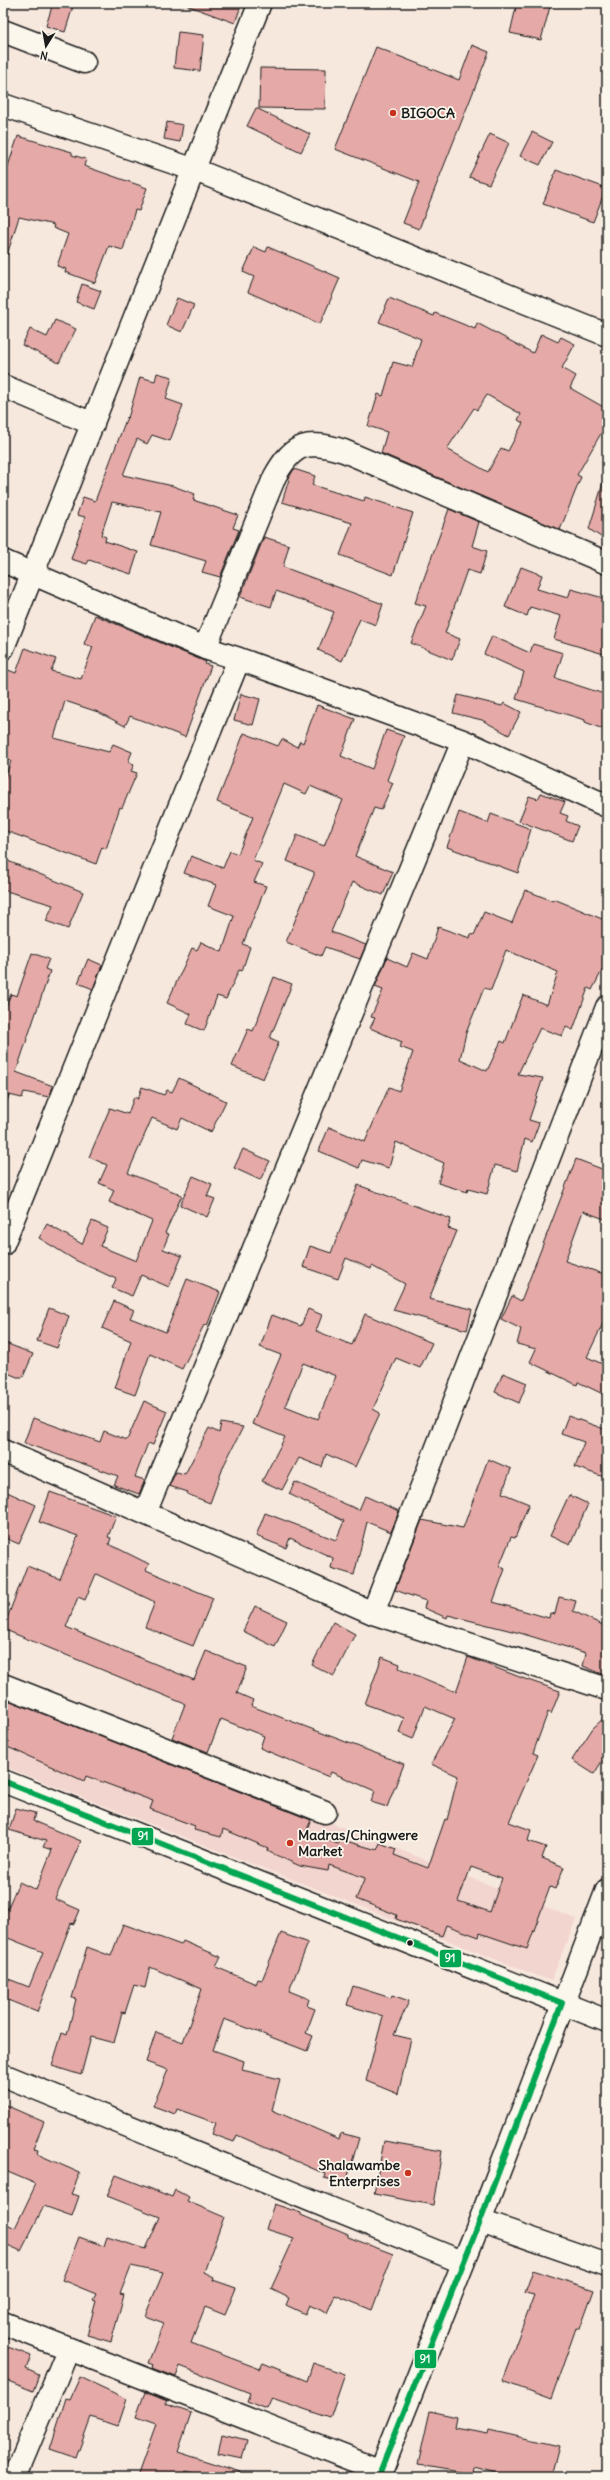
<svg xmlns="http://www.w3.org/2000/svg" width="610" height="2480" font-family="Delius,sans-serif">
	<rect width="100%" height="100%" fill="#f7e8de"/>
	<filter id="ink" filterUnits="userSpaceOnUse"><feTurbulence type="fractalNoise" baseFrequency=".025" numOctaves="2"/><feDisplacementMap in="SourceGraphic" scale="8" xChannelSelector="R" yChannelSelector="G"/><feConvolveMatrix kernelMatrix="1 2 1 2 8 2 1 2 1" color-interpolation-filters="sRGB"/></filter>
	<g filter="url(#ink)">
		<path fill="#f2d5ce" d="M3,1694L576,1919L551,1981L3,1766Z"/>
		<path fill="#e5aaa7" stroke="#1c1c1c" fill-rule="evenodd" d="M53,3H74L65,32L46,26Z
			M187,3H242L235,23L186,5Z
			M517,3H551L541,40L510,33Z
			M178,32L204,35L200,71L174,68Z
			M472,45L489,52L419,229L403,223L419,182L335,149L376,47L459,80Z
			M260,68L326,69L325,109L259,108Z
			M256,108L310,134L301,152L247,126Z
			M167,122L183,125L180,142L164,139Z
			M532,132L552,142L540,165L520,156Z
			M490,134L509,143L489,184L469,177Z
			M18,136L72,152V155L86,159L84,166L147,188L139,211L135,210L123,250L109,246L95,283L65,272L66,269L57,266L68,234L53,228L54,225L19,217L7,255L3,254V181Z
			M556,170L606,188L593,222L543,204Z
			M254,247L266,252L268,247L340,278L320,324L248,292L254,277L243,272Z
			M82,284L101,291L94,309L76,302Z
			M177,298L194,305L182,332L166,325Z
			M389,298L434,316L435,313L475,329L477,323L533,353L541,334L558,342L561,337L575,344L562,368L576,376L570,388L607,409V423L577,475L581,477L560,530L381,453L387,432L368,426L378,394L383,396L393,362L412,367L421,339L379,322ZM487,395L521,414L518,420L523,423L508,451L501,448L488,472L447,449L474,408L477,410Z
			M55,320L76,329L59,363L22,345L30,329L47,337Z
			M157,373L172,377L166,399L183,405L170,441L152,435L147,444L137,439L123,475L173,486L195,494L193,500L238,515L233,528L239,530L220,577L202,572L206,561L151,545L161,512L112,502L101,535L106,537L105,541L138,552L131,574L89,560L87,564L71,559L85,517L77,515L83,497L95,501L127,417L128,418L140,377L155,381Z
			M294,469L315,476L312,485L364,501L365,497L413,513L393,575L340,555L352,523L282,502L290,476Z
			M603,483L607,484V541L589,529Z
			M449,509L479,522L472,546L487,551L480,574L467,570L445,633L460,639L452,660L411,643L426,606L415,603Z
			M264,537L289,545L283,567L383,604L376,625L360,619L342,661L318,650L334,612L276,591L271,607L240,597Z
			M521,567L542,575L537,589L568,598L571,589L607,599V655L554,639L561,616L530,607L527,616L505,607Z
			M95,615L206,662L205,664L211,666L185,737L130,716L125,726L98,712L65,701L54,738L109,752L113,744L132,752L128,762L134,765L131,771L137,773L122,808L120,807L106,849L102,847L96,864L3,830V783L11,761L3,758V668L16,673L25,648L56,659L51,671L81,679L93,647L84,644Z
			M492,636L530,653L533,644L563,653L555,678L607,695V718L603,729L585,722V720L516,699L524,672L484,654Z
			M241,694L260,699L253,725L234,720Z
			M458,695L502,706L504,703L521,712L509,735L482,720L453,713Z
			M317,705L355,719L341,756L372,769L386,730L404,736L387,780L393,783L381,810L374,808L355,856L393,872L383,895L352,882L331,932L366,945L360,959L325,947L321,956L286,942L314,875V872L287,861L297,835L324,846L343,800L310,786L306,794L284,784L253,860L262,864L254,882L266,886L243,944L250,947L242,971L239,970L226,999L217,996L204,1031L187,1024L191,1014L167,1003L192,948L197,950L201,942L222,952L234,916L208,906L216,885L184,873L191,856L223,868L230,851L238,854L253,817L217,802L244,733L278,746L282,739L297,747L300,741L303,743Z
			M541,793L565,802L560,813L568,816L566,821L578,826L572,841L519,821L529,796L538,799Z
			M459,812L488,823L491,814L531,829L518,873L447,847Z
			M3,859L83,892L68,929L46,921L53,905L3,890Z
			M525,890L553,901L554,899L607,921V961L592,990L588,988L573,1030L566,1027L562,1036L540,1028L518,1074L543,1078L529,1120L539,1123L532,1142L525,1139L517,1171L495,1165L487,1194L468,1189L467,1192L438,1183L444,1163L396,1142L389,1168L362,1160L359,1168L319,1151L329,1127L365,1142L389,1087L399,1091L413,1052L400,1047L402,1042L370,1028L375,1018L371,1017L383,990L375,987L387,958L407,967L413,953L428,959L438,927L470,938L471,934L474,935L484,912L512,923ZM506,950L558,972L547,1005L523,995L505,1043L501,1041L487,1071L460,1059L466,1033L484,988L491,990Z
			M32,953L49,959L45,969L50,971L16,1072L53,1086L49,1097L24,1092L22,1098L9,1095L6,1104L3,1103V1013L11,994L17,996Z
			M88,959L102,965L93,989L78,983Z
			M274,977L292,984L270,1038L279,1042L263,1079L232,1066L248,1029L253,1031Z
			M179,1078L226,1101L211,1132L182,1118L177,1129L152,1118L148,1127L128,1173L182,1195L165,1233L169,1234L163,1249L182,1256L169,1287L141,1275L132,1296L112,1288L116,1279L75,1260L39,1238L47,1224L82,1244L92,1221L108,1228L100,1246L136,1261L152,1221L109,1202L114,1190L99,1183L107,1165L89,1157L110,1108L128,1114L134,1097L138,1099L142,1087L164,1095L167,1090L172,1092Z
			M243,1149L270,1161L260,1180L234,1168Z
			M576,1159L607,1171V1220L583,1211L565,1261L607,1275V1315L587,1357L607,1366V1396L578,1382L577,1385L530,1362L536,1349L517,1344L521,1329L501,1319L512,1296L521,1301Z
			M193,1176L212,1184L207,1196L215,1199L207,1217L180,1205Z
			M358,1185L451,1219L448,1228L457,1231L429,1299L472,1309L467,1330L393,1310L405,1284L372,1266L371,1269L346,1258L338,1279L303,1267L310,1246L331,1253Z
			M187,1279L220,1292L207,1326L204,1325L182,1369L150,1354L135,1395L115,1388L131,1341L102,1328L114,1301L134,1310L130,1318L166,1332Z
			M49,1308L69,1316L57,1348L37,1341Z
			M308,1309L322,1315L316,1331L352,1345L365,1314L432,1343L420,1368L396,1358L373,1409L380,1413L355,1467L326,1454L322,1467L299,1458L282,1490L262,1481L285,1437L252,1424L281,1355L260,1347L272,1315L301,1326ZM303,1363L336,1376L318,1419L285,1406Z
			M3,1342L33,1354L23,1377H17L3,1371Z
			M503,1373L527,1383L519,1403L495,1392Z
			M144,1401L167,1411L153,1445L148,1443L135,1477L145,1480L139,1494L114,1485L118,1476L24,1443L33,1418L100,1442L104,1431L127,1440Z
			M568,1416L607,1430V1478L575,1467L584,1442L561,1434Z
			M221,1423L243,1427L224,1465L210,1503L187,1494L188,1492L169,1486L176,1472L185,1474L209,1428L219,1433Z
			M488,1459L511,1469L502,1493L529,1504L515,1538L511,1537L499,1567L505,1569L493,1602L549,1618L550,1613L555,1614L559,1597L576,1601L573,1611L607,1627V1676L583,1666L586,1653L520,1633L448,1615L447,1618L424,1608L426,1601L395,1590L422,1520L463,1528Z
			M295,1482L359,1510L365,1496L399,1511L391,1532L367,1522L354,1575L331,1568L333,1558L290,1538L286,1548L256,1536L265,1513L336,1540L344,1521L289,1494Z
			M7,1492L36,1505L19,1544L3,1537V1503Z
			M50,1492L116,1516L108,1537L111,1538L109,1544L149,1564L146,1570L213,1598L193,1646L145,1627L155,1602L96,1574L85,1600L78,1597L66,1627L194,1680L206,1651L247,1667L237,1693L253,1700L251,1706L404,1764L387,1807L371,1802L375,1791L331,1772L329,1777L260,1748L264,1736L221,1719L208,1752L172,1738L185,1704L3,1629L27,1566L60,1579L78,1536L39,1522Z
			M569,1495L588,1504L570,1545L550,1536Z
			M255,1606L287,1621L275,1647L243,1631Z
			M333,1622L355,1634L334,1676L312,1665Z
			M382,1657L400,1664L399,1668L456,1692L468,1657L522,1678L560,1691L551,1714L548,1712L533,1753L538,1755L509,1822L531,1830L528,1841L546,1847L542,1858L564,1867L555,1889L550,1887L527,1949L480,1933L479,1937L446,1925L442,1936L396,1919L397,1915L356,1899L365,1878L329,1865L328,1871L300,1866L267,1851L268,1848L223,1829L221,1837L194,1830L195,1826L150,1809L153,1801L86,1776L84,1781L3,1745V1698L311,1820L306,1832L338,1844L339,1839L377,1850L380,1843L396,1849L394,1855L428,1868L445,1819L447,1820L458,1776L431,1764L455,1719L425,1706L413,1739L399,1733L404,1718L365,1704ZM471,1867L502,1878L490,1912L458,1901Z
			M607,1715V1753L594,1774L572,1760L593,1728Z
			M16,1808L35,1813L33,1821L81,1841L55,1899L80,1910L74,1924L71,1923L37,2012L3,1998V1987L6,1978L29,1987L43,1952L3,1936V1919L19,1882L36,1890L52,1850L43,1847L46,1841L9,1830Z
			M123,1924L181,1945L183,1941L221,1957L216,1967L256,1984L258,1979L262,1980L281,1933L308,1943L289,1991L309,1999L307,2006L315,2009L306,2033L313,2036L307,2051L224,2019L213,2050L244,2061L242,2070L280,2079L272,2110L339,2139L341,2133L359,2138L346,2183L324,2178L325,2174L237,2135L234,2142L212,2134L216,2123L177,2109L175,2114L153,2106L168,2070L146,2062L156,2032L183,2042L202,1989L150,1967L145,1988L134,1985L125,2013L122,2012L114,2043L91,2037L81,2075L52,2066L62,2033L67,2035L76,1999L72,1998L87,1947L111,1956Z
			M353,1986L391,1998L392,1995L409,2001L394,2035L411,2039L398,2094L366,2081L383,2016L347,2005Z
			M3,2104L44,2122L33,2149L38,2150L37,2154L80,2173L71,2194L79,2196L72,2216L44,2206L21,2251L3,2243V2222L15,2228L36,2184L3,2170Z
			M384,2141L442,2151L433,2205L374,2194Z
			M116,2175L172,2197L175,2190L189,2197L187,2201L224,2217L204,2272L214,2277L213,2280L236,2288L225,2315L205,2307L191,2343L260,2369L263,2363L307,2381L313,2363L345,2374L330,2418L272,2398L267,2409L247,2401L250,2393L180,2366L176,2377L153,2368L154,2365L148,2363L164,2323L145,2316L163,2273L131,2266L120,2294L124,2295L111,2342L87,2335L96,2301L93,2300L96,2294L62,2280L79,2237L104,2246L107,2237L146,2249L160,2217L107,2196Z
			M274,2204L301,2213V2215L348,2235V2237L393,2254L372,2310L335,2295L327,2313L309,2305L305,2314L286,2305L289,2298L271,2289L294,2238L266,2229Z
			M533,2270L594,2290L580,2329L576,2328L551,2399L502,2381L534,2295L525,2293Z
			M3,2345L31,2356L26,2369L39,2375L33,2391L3,2379Z
			M80,2377L127,2399L118,2426L91,2417L76,2458L50,2449L66,2398L70,2399Z
			M145,2392L167,2401L165,2404L191,2413L178,2452L240,2472L239,2477H207L186,2471L183,2477H137L156,2424L136,2417Z
			M430,2411L457,2417L455,2428L488,2434L489,2430L559,2446L551,2477H510L473,2467L472,2474L418,2465Z
			M222,2434L247,2440L242,2459L218,2454Z"/>
		<g fill="none" stroke-linecap="round" stroke-linejoin="round">
			<defs>
				<path id="minor" d="M3,31L84,62
					M3,105L195,170L607,335
					M3,386L93,424
					M3,561L205,648L239,659L463,741L607,806
					M3,648L260,3
					M205,648L275,476C294,442 308,440 344,451L607,563
					M3,1244L239,659
					M3,1451L373,1613L607,1689
					M145,1513L463,741
					M373,1613L607,1007
					M3,1685L325,1812
					M3,1781L607,2021
					M3,2075L462,2262
					M480,2221L607,2265
					M3,2323L381,2471
					M15,2477L68,2350
					M378,2477L480,2221L607,1890"/>
			</defs>
			<use href="#minor" stroke="#1c1c1c" stroke-width="25"/>
			<use href="#minor" stroke="#fbf7ec" stroke-width="22"/>
			<defs>
				<path id="bus-1" d="M3,1781L562,2003
					M378,2477L480,2221L562,2003"/>
			</defs>
			<use href="#bus-1" stroke="#fbf7ec" stroke-width="9"/>
			<use href="#bus-1" stroke="#00a651" stroke-width="6"/>
		</g>
	</g>
	<g fill="#c8321e" stroke="#fbf7ec" stroke-width="1.5">
		<circle cx="393" cy="113" r="4"/>
		<circle cx="290" cy="1843" r="4"/>
		<circle cx="408" cy="2173" r="4"/>
	</g>
	<circle fill="#1c1c1c" stroke="#fbf7ec" stroke-width="1.5" cx="410" cy="1943" r="3.5"/>
	<g text-anchor="middle" stroke-width="3.5" stroke-linejoin="round" paint-order="stroke">
		<g font-size="14" font-weight="bold" fill="#1c1c1c" stroke="#fbf7ec" text-anchor="start">
			<text x="401" y="118">BIGOCA</text>
			<text x="298" y="1840">Madras/Chingwere<tspan x="298" dy="16">Market</tspan></text>
			<text x="400" y="2170" text-anchor="end">Shalawambe<tspan x="400" dy="16">Enterprises</tspan></text>
		</g>
	</g>
	<g stroke="#fbf7ec" stroke-width="1.5">
		<rect x="131" y="1827" width="23" height="19" rx="4" fill="#00a651"/>
		<rect x="439" y="1949" width="23" height="19" rx="4" fill="#00a651"/>
		<rect x="414" y="2349" width="23" height="20" rx="4" fill="#00a651"/>
	</g>
	<g font-size="11" text-anchor="middle" font-weight="bold" fill="#fff">
		<text x="143" y="1840">91</text>
		<text x="450" y="1962">91</text>
		<text x="425" y="2363">91</text>
	</g>
	<rect width="610" height="2480" fill="none" stroke="#fbf7ec" stroke-width="16"/>
	<rect x="8" y="8" width="594" height="2464" fill="none" stroke="#1c1c1c" stroke-width="1.5" filter="url(#ink)"/>
	<g transform="translate(46 46) rotate(191)" stroke="#fbf7ec" stroke-width="3" paint-order="stroke">
	<path d="M0-3L7 15L0 10L-7 15Z" fill="#1c1c1c"/>
	<text y="-6" font-size="11" font-weight="bold" text-anchor="middle" fill="#1c1c1c">N</text>
	</g>
</svg>
